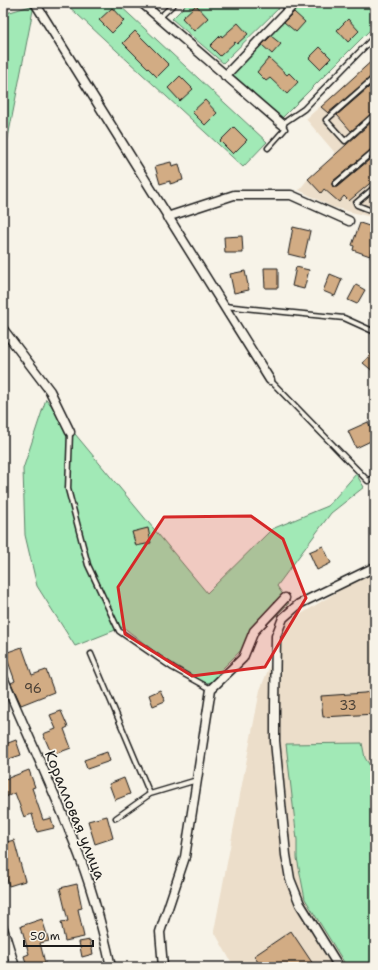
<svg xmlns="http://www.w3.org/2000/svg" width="378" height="970" font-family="'Shantell Sans',sans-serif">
	<rect width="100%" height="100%" fill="#f7f3e8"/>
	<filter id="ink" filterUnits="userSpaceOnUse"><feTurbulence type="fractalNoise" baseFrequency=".025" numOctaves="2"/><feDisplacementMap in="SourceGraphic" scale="8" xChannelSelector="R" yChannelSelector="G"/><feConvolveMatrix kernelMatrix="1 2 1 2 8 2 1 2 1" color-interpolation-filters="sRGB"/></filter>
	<g filter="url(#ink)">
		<path fill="#ecdeca" d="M375,57V218L332,207L299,190L308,179L336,154L306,119Z
			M375,568V967H234L214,931L260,690L287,623Z"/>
		<path fill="#a1e9b6" stroke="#5e8269" d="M65,3H117L267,142L243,167Z
			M188,3H284L223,63L172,19Z
			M300,3H375V25L282,118L232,74Z
			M34,5L3,163V14Z
			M46,399L207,593L272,529L328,506L356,474L364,487L331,513L277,586L289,603L220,671L214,682L205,683L162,657L123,627L75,646L37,586L25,535L23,469Z
			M362,743L365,758L375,773V965L372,967H347L305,899L297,858V840L286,744Z"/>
		<path fill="#d2ac84" stroke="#1c1c1c" d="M196,5L208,18L194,31L182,18Z
			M112,8L124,21L112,33L99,20Z
			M294,12L305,22L296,32L284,22Z
			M348,19L359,31L348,42L337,30Z
			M238,23L248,34L237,44L235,42L220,56L210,46L221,35L222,37Z
			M135,31L169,65L157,77L123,43Z
			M271,36L281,44L272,54L262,45Z
			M320,47L331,58L320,69L309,58Z
			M269,58L287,75L289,73L298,82L287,94L270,78L266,81L257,72Z
			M375,58V74L328,113L321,107Z
			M180,76L193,89L180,101L168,88Z
			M375,82V111L351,131L337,115Z
			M205,100L217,113L205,125L192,112Z
			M375,119V147L333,181L332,184L333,187H337L375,155V179L349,201L344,196L339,202L324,189L321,193L308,179Z
			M234,127L247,140L233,154L220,141Z
			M171,162L172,166L179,164L183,180L170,184V181L160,184L155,166Z
			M360,223L375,228V250L372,249L370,256L353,250L354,246L352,245Z
			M293,227L310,231L304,258L288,254Z
			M242,236L243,253H225L224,237Z
			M296,267L309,270L304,289L292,286Z
			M264,268H278V288H265Z
			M245,271L249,290L234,293L230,274Z
			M330,274L342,279L335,296L323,291Z
			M356,285L365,290L357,304L348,300Z
			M375,349V373L363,363Z
			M368,422L375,436V439L356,448L348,431Z
			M148,528L151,543L136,546L132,532Z
			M323,546L331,563L317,570L309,552Z
			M22,647L32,675L46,670L54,692L21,705L11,683L15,681L5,653Z
			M160,690L165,701L153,706L149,695Z
			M375,691V714L323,717L321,696L364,693Z
			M61,711L68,727L64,729L71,748L52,755L43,734L56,729L50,715Z
			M16,740L21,755L3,761V745Z
			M107,752L110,761L87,769L84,760Z
			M29,770L35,787L32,788L43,820L51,818L54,828L37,832L32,814L24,817L15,793L3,798V780Z
			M124,778L130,794L115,800L109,784Z
			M107,816L113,838L95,844L88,821Z
			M14,840L25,881L9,886L3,865V843Z
			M77,884L82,908L78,909L84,937L65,941L61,922L68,921L60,888Z
			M42,919L49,941L40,943L46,967H27L24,956L29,954L21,926Z
			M291,931L315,967H261L254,956Z
			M90,940L93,954L82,957L79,942Z"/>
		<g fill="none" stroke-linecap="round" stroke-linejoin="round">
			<defs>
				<path id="lane" d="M159,18L175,3
					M375,77L326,120L345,141L375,114
					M268,148L285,129L282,124L304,109L375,36
					M335,184L375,150
					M375,187L356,203L357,205L375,212
					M224,306L344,318L375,332
					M270,380L368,481L375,477
					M70,432L68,489L88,565L119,631L173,668L211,689
					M91,654L150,794L197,780
					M116,818L150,794"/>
				<path id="street" d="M35,3L270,380
					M142,3L282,124
					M225,76L295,3
					M167,217L234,195H291L349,221
					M3,329L50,391L70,432
					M3,677C26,732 52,786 74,842C90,882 102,925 111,967
					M3,928L15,967
					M163,967L160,932L185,857L211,689L243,658L254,631L285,598
					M339,967L300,904L290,879L286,855L275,741V706L276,636L283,618L299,604L375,567"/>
			</defs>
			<use href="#lane" stroke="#1c1c1c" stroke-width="7"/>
			<use href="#street" stroke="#1c1c1c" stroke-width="11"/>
			<use href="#lane" stroke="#f7f3e8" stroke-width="4"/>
			<use href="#street" stroke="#f7f3e8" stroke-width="8"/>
		</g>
	</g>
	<path fill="#d62828" fill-opacity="0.2" stroke="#d62828" stroke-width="3" stroke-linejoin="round" d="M251,516L283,539L306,598L265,667L192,676L125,634L118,587L164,517Z"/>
	<g text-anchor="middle" stroke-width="3.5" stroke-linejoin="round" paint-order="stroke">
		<g font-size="13" fill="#4a4036">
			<text x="33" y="693">96</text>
			<text x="348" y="710">33</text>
		</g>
		<g font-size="15" fill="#1c1c1c" stroke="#f7f3e8">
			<text transform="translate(75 815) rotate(68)" y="5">Коралловая улица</text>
		</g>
	</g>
	<rect width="378" height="970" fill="none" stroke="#f7f3e8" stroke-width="16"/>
	<rect x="8" y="8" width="362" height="954" fill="none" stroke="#1c1c1c" stroke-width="1.5" filter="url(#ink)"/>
	<path d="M24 940v6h69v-6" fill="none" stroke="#1c1c1c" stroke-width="2"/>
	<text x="30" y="940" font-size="12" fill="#1c1c1c" stroke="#f7f3e8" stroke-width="3" paint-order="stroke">50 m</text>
</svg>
